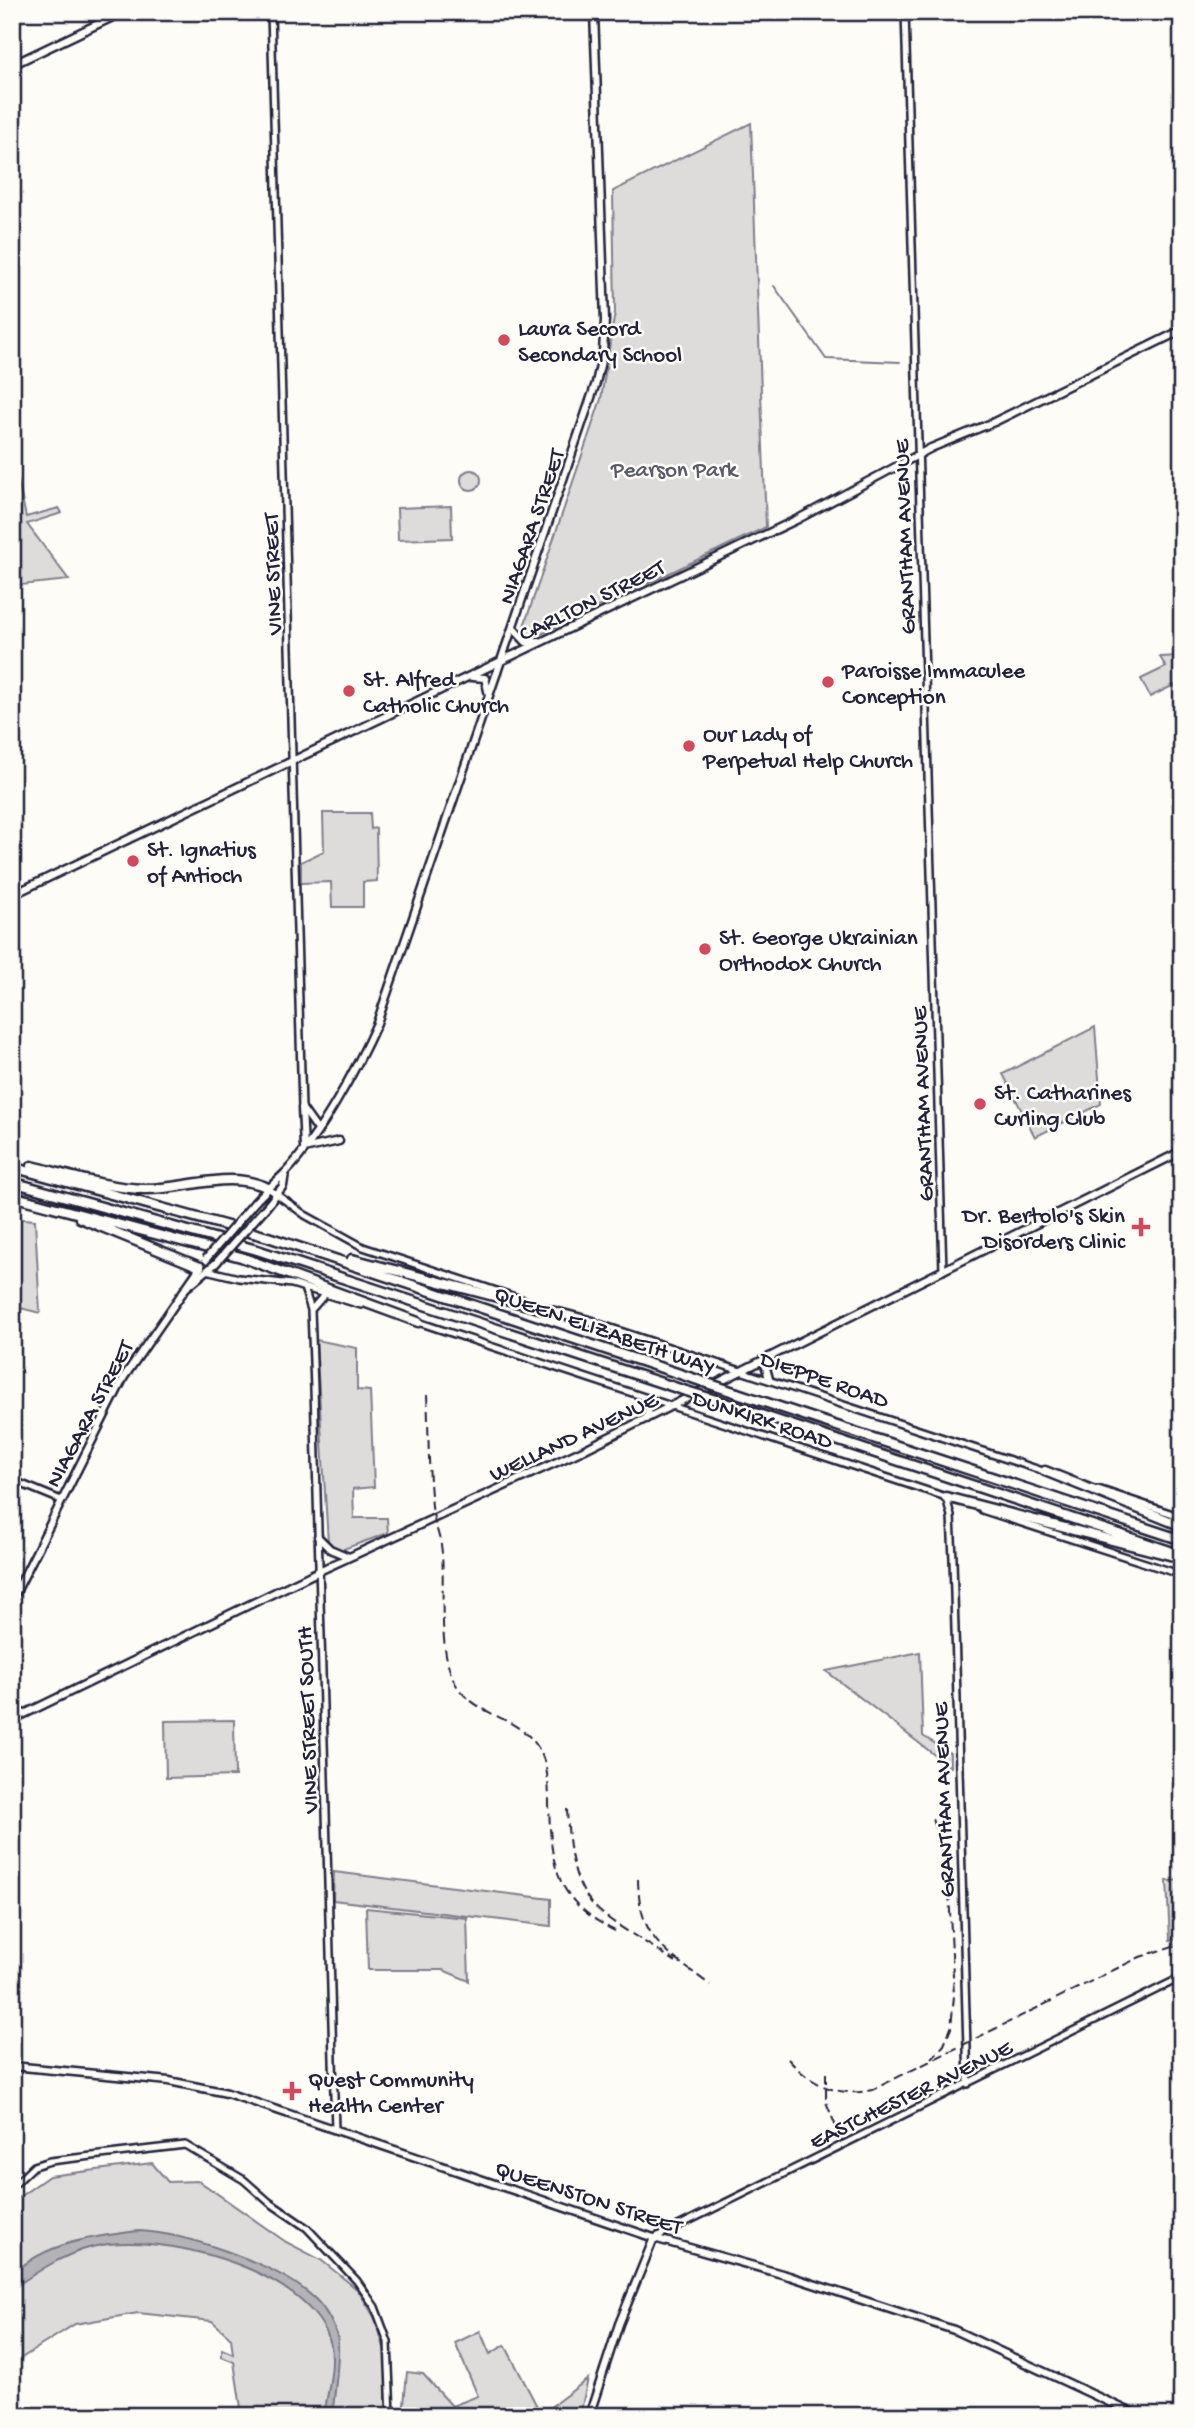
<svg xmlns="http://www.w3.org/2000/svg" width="1194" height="2428" font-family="'Gochi Hand',sans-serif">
	<rect width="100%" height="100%" fill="#fdfcf7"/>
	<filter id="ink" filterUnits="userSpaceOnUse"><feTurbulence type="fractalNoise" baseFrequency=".0143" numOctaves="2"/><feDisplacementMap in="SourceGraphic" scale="14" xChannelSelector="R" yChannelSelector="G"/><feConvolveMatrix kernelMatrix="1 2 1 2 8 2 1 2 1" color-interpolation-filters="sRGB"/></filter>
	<g filter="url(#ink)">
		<path fill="#dddcdb" stroke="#807f8b" stroke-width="2" d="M751,123L766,527L527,641L521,635L601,399L615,312L613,191Z
			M461 480a10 10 0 1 1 20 0a10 10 0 1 1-20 0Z
			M12,474L17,476L26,517L59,508L62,513L27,524L69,580L12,586Z
			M451,506L452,538L398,540L397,508Z
			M1182,656V699L1174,685L1150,697L1141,679L1166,667L1160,657Z
			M323,813H370L371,829L376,828L377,881L363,882V907H332L331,882L301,883V862L324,851Z
			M1095,1027L1101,1104L1035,1137L1003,1074Z
			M12,1218L35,1220L40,1313L12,1306Z
			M316,1340L357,1348V1390L370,1391L374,1487L353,1489L354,1518H387L388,1533L341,1550L328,1543Z
			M920,1652L923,1736L950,1753V1767L826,1671Z
			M234,1720L235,1776L166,1778L165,1721Z
			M334,1872L551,1899V1926L333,1900Z
			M1182,1880V1937L1170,1940L1167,1881Z
			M366,1908L467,1918L469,1981L443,1970H368Z
			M152,2163L168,2182L199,2181L286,2242L321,2260L358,2290L376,2320L386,2355V2415L245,2416L241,2408L234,2362L222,2357V2349L233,2354L231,2338L212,2321L138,2313L75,2324L12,2364V2202L49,2176Z
			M480,2331L490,2354L505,2345L541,2414L588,2379L582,2406L574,2416H403L407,2372L423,2374L452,2406L478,2396L455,2343Z"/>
		<path fill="#b2b2b7" stroke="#787885" stroke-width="2" d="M139,2231C186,2233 276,2264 312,2296C323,2305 333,2322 337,2336C341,2348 334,2400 332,2416H324C327,2393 336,2364 330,2342C308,2269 159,2230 92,2247C62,2255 38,2271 12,2289V2275C45,2242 95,2236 139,2231Z"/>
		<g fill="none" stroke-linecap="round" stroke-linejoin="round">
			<path stroke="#787885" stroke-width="2" d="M774,286L826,359L900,362"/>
			<defs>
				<path id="tertiary" d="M271,12L302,1108L317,1129
					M905,12L943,1271
					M268,1188L305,1215L363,1247L524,1300
					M210,1271L239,1278L292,1284L361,1305
					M304,1288L311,1310L314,1388L335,2130
					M311,1310L325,1294
					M590,1321L1046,1472
					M418,1322L946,1497
					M12,1480L61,1500
					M1098,1489L1182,1517
					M946,1497L951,1516L953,1559L968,2084
					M982,1510L1182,1575
					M12,2187L34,2166L50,2161L185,2145L244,2180L269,2202L307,2228L357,2281L375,2307L388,2342L391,2416
					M654,2238L1182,1977"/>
				<path id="secondary" d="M12,65L123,12
					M514,629L526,642L539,641
					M472,677L485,678L489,695
					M12,895L798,519L931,448L994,422L1182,330
					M302,1108L304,1147
					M304,1149L339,1141
					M255,1202C265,1191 276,1182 286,1172C320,1136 357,1068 377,1023L596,383L603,352L605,320L594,12
					M267,1206L283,1186L285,1173
					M187,1287L216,1263
					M769,1379L765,1364L769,1359
					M644,1398L649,1408L646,1419
					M318,1537L330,1549L349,1557
					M12,1600L124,1377L201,1266
					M12,1720L319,1571L583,1450L1182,1151
					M12,2066L169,2081L227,2093L654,2238L789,2276L954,2330L1139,2416
					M589,2416L619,2324L654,2238"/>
				<path id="motorway" d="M32,1166C68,1175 107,1188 144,1189C185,1190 229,1169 268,1188
					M12,1167L268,1237L701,1381
					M12,1182L257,1250L683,1390
					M12,1196L241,1257L418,1322
					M80,1218L200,1267
					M352,1259L593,1322
					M737,1393L1182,1540
					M716,1400L1182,1555
					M1045,1471L1182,1526
					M946,1497L1181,1558"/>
			</defs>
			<use href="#tertiary" stroke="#22223b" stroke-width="10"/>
			<use href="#secondary" stroke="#22223b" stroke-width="11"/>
			<use href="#motorway" stroke="#22223b" stroke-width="13"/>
			<use href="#tertiary" stroke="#fdfcf7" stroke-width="5"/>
			<use href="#secondary" stroke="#fdfcf7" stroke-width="6"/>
			<use href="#motorway" stroke="#fdfcf7" stroke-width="8"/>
			<path stroke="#22223b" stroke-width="2" stroke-dasharray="10 5" stroke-linecap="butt" d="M427,1395C429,1432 428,1469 432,1506C433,1522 441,1537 442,1553C445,1590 436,1658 459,1689C481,1718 525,1718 541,1753C548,1768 549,1788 549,1805C551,1867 555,1900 615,1931
				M567,1809C571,1914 597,1909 676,1962
				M932,1819L948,1869L954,1996L951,2028L944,2045L932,2058
				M638,1879C639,1941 666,1951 710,1985
				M788,2059C810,2084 838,2098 872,2090L1140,1957L1182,1943
				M826,2073V2102L839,2134"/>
			<defs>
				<path id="secondary-bridge" d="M206,1259L255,1202
					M216,1263L267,1206"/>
				<path id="motorway-bridge" d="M701,1381L737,1393
					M683,1390L716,1400"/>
			</defs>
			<use href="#secondary-bridge" stroke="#22223b" stroke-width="11" stroke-linecap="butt"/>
			<use href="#motorway-bridge" stroke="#22223b" stroke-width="13" stroke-linecap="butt"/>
			<use href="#secondary-bridge" stroke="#fdfcf7" stroke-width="6"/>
			<use href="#motorway-bridge" stroke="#fdfcf7" stroke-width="8"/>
		</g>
	</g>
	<g fill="#d1495b" stroke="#fdfcf7" stroke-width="2.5">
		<circle cx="504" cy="340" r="7"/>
		<circle cx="828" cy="682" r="7"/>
		<circle cx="349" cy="691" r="7"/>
		<circle cx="689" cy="746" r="7"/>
		<circle cx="133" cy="861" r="7"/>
		<circle cx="705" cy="949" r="7"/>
		<circle cx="980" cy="1104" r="7"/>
		<path d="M1137.5 1216.5h7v7h7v7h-7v7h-7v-7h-7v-7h7z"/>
		<path d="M288.5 2080.5h7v7h7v7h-7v7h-7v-7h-7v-7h7z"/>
	</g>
	<g text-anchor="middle" stroke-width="5" stroke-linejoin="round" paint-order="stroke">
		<g font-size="23" fill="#22223b" stroke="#fdfcf7" text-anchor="start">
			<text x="518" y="335">Laura Secord<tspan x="518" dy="26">Secondary School</tspan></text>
			<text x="842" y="677">Paroisse Immaculee<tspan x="842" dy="26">Conception</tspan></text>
			<text x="363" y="686">St. Alfred<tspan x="363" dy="26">Catholic Church</tspan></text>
			<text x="703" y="741">Our Lady of<tspan x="703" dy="26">Perpetual Help Church</tspan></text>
			<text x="147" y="856">St. Ignatius<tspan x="147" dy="26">of Antioch</tspan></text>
			<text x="719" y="944">St. George Ukrainian<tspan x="719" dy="26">Orthodox Church</tspan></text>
			<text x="994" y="1099">St. Catharines<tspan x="994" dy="26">Curling Club</tspan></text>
			<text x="1125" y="1222" text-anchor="end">Dr. Bertolo's Skin<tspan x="1125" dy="26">Disorders Clinic</tspan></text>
			<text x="308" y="2086">Quest Community<tspan x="308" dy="26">Health Center</tspan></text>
		</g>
		<g font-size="23" fill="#5a5a6b" stroke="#fdfcf7">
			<text x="674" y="476">Pearson Park</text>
		</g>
		<g font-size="23" fill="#22223b" stroke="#fdfcf7">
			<text transform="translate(530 526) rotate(-71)" y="8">NIAGARA STREET</text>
			<text transform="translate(903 537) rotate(-92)" y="8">GRANTHAM AVENUE</text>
			<text transform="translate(271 574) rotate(-92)" y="8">VINE STREET</text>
			<text transform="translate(591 599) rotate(-26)" y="8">CARLTON STREET</text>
			<text transform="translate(921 1104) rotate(-92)" y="8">GRANTHAM AVENUE</text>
			<text transform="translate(605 1329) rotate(19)" y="8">QUEEN ELIZABETH WAY</text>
			<text transform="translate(825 1378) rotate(19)" y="8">DIEPPE ROAD</text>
			<text transform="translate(88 1413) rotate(-62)" y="8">NIAGARA STREET</text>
			<text transform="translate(763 1418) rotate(18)" y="8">DUNKIRK ROAD</text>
			<text transform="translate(573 1435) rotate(-25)" y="8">WELLAND AVENUE</text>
			<text transform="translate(306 1720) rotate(-92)" y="8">VINE STREET SOUTH</text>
			<text transform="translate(942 1800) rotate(-92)" y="8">GRANTHAM AVENUE</text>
			<text transform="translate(910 2093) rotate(-26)" y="8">EASTCHESTER AVENUE</text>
			<text transform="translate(589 2196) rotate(18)" y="8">QUEENSTON STREET</text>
		</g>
	</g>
	<rect width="1194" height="2428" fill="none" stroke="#fdfcf7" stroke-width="42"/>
	<rect x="21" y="21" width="1152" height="2386" fill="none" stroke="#22223b" stroke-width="2.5" filter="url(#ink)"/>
</svg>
